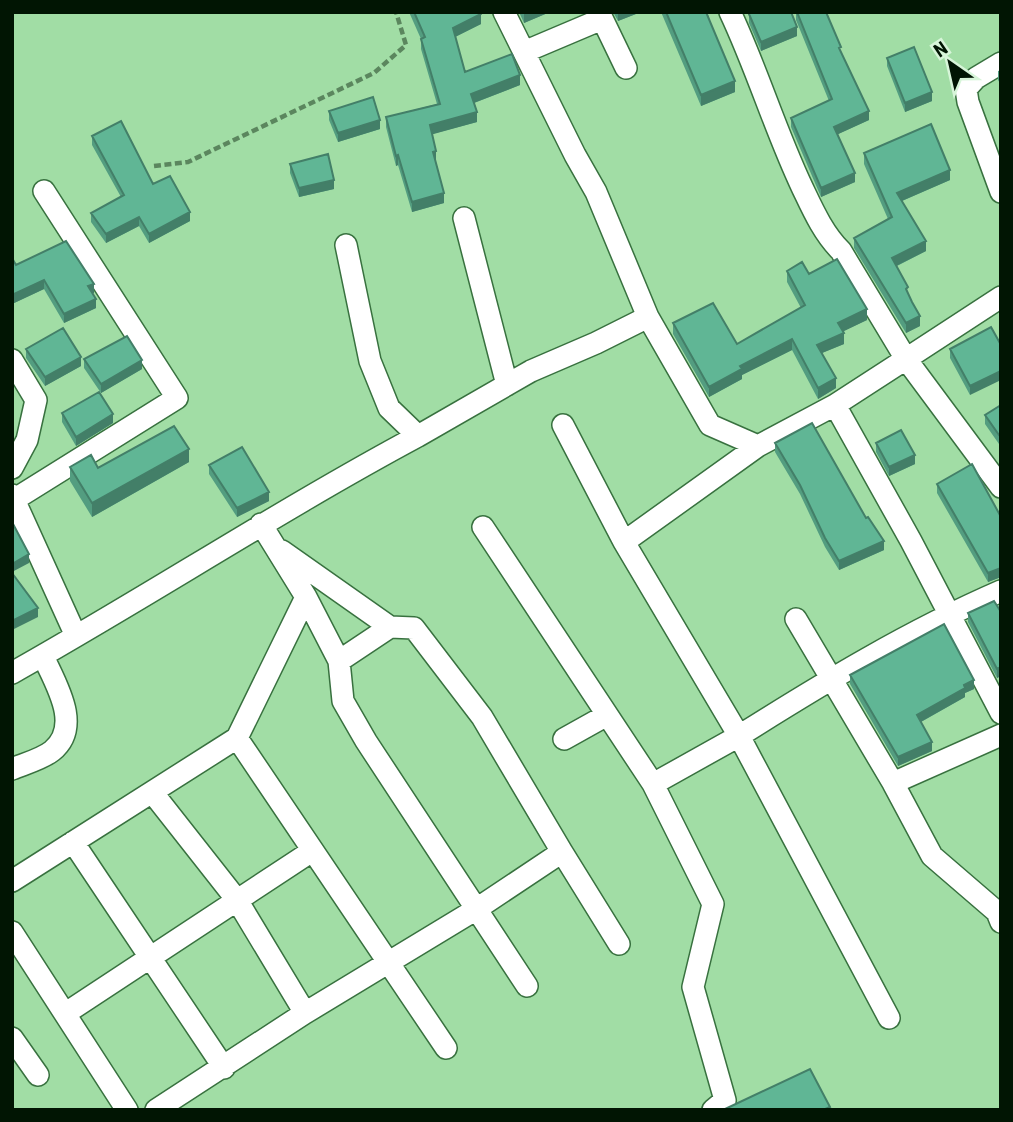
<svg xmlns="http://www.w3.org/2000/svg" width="1013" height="1122" font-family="'Roboto Condensed',sans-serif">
	<rect width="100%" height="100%" fill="#a1dda5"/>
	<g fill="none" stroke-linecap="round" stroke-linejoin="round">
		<defs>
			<path id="street" d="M504,12L575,155L596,192L648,317L710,425L758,446
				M599,12L626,68
				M730,12C757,69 775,130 802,187C813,210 823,233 841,251L906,359L1001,297
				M524,52L602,19
				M1001,63L976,78L966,89L968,102L1001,192
				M464,218L507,385
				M12,360L36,400L27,440L12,468
				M835,405L911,541L1001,713
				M563,425L624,542L739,736C823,683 909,631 1001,591
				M418,436L531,371L596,343L648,317
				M12,495L76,636
				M12,501L177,398L44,191
				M261,524L306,597L339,661
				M483,527L653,784L739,736L889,1018
				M624,542L758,446L835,405L906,359L1001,487
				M282,551L390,627
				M796,619L893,783L932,856L997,912L1001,922
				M12,673C149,596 280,510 418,436L389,408L370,361L346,245
				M237,738L446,1048
				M564,739L607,715
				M12,769C24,764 42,759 52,751C83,726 55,683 43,656
				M893,783L1001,735
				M653,784L713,904L693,987L725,1100L713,1110
				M152,792L237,900L305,1013L475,910L562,852L482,717L414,628L390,627L339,661L343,701L366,741L527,986
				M73,842L224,1068
				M562,852L619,944
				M12,881L237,738L306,597
				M12,932L127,1110
				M66,1013L312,851
				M12,1038L38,1075
				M156,1110L305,1013"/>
		</defs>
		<use href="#street" stroke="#38713f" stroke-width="24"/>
		<path stroke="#5b865e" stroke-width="4.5" stroke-dasharray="7 3.5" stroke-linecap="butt" d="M154,166L188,162L374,73L406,45L396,12"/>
		<use href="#street" stroke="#fff" stroke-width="21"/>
	</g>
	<path fill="#539d80" d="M409,12H481V24L455,37L465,72L520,85L474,103L477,122L432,134L436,161H435L444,203L412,212L398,165L396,166L386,127V117L437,104L421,49V39Z
		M519,12H550L524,23Z
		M613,12H641L618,21Z
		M661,12H707L735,92L701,106Z
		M796,12L841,52L869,120L838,134L855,182L821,197L791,127V118L829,101L796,20Z
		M749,14L797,36L761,51L749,23Z
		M887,58L932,101L905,112L887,66Z
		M1001,70V85L998,80V71Z
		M329,111L380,129L338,142L329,120Z
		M92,136L153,184L190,221L149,243L139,226L106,243L91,222V213L121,197L92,145Z
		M864,153L950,180L902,201L926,251L897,266L920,326L906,333L854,248V238L888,219L864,164Z
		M290,164L334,189L299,197L290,173Z
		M12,258L16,265L94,293H92L96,308L64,323L44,289L12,304Z
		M787,271L809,274L867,320L843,331L844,344L822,353L836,388L818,399L792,350L742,375V379L709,397L673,334V323L737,344L801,308L787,282Z
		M991,327L970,395L950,358V349Z
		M26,349L81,366L45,386L26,358Z
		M84,359L142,369L101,393L84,368Z
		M1001,405V443L999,444L985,424V415Z
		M62,413L113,423L76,446L62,422Z
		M775,443L884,550L839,570L825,547L800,494L775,452Z
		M876,443L915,464L889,476L876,452Z
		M189,462L92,517L70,481V467L98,468Z
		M209,465L269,501L237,517L209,474Z
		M937,484L1001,517V577L988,582L937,493Z
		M1001,612V676L997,678L968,622V613Z
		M850,675L974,689L965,693V697L921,722L932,751L898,766L850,684Z"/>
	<path fill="#437f68" d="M524,12H550L524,23Z
		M618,12H641L618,21Z
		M481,14V24L453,38V28Z
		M797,27V36L761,51V42Z
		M520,75V85L471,104V94Z
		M735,81V92L701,106V95Z
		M932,92V101L905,112V103Z
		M869,111V120L834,136V127Z
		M477,112V122L430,135V125Z
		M380,120V129L338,142V133Z
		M436,151V161L433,162V152Z
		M398,155V165L396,166V156Z
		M950,170V180L897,203V193Z
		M855,173V182L821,197V188Z
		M334,180V189L299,197V188Z
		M444,193V203L412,212V202Z
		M190,212V221L149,243V234Z
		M139,217V226L106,243V234Z
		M926,241V251L892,268V258Z
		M44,280V289L12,304V295Z
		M94,284V293L88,295V286Z
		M96,299V308L64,323V314Z
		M867,309V320L838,334V323Z
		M920,316V326L906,333V323Z
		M844,333V344L817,355V345Z
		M792,339V350L742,375V379L709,397V387L740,366Z
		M81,357V366L45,386V377Z
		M142,360V369L101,393V384Z
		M1001,371V380L970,395V386Z
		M836,378V388L818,399V388Z
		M113,414V423L76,446V437Z
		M1001,434V443L999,444V435Z
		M189,449V462L92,517V503Z
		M915,455V464L889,476V467Z
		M269,492V501L237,517V508Z
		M884,541V550L839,570V561Z
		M29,554V563L12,572V564Z
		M1001,568V577L988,582V573Z
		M38,608V617L12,630V621Z
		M1001,667V676L997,678V669Z
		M974,680V689L965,693V697L917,724V715L964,685Z
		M932,742V751L898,766V757Z"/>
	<path fill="#60b695" stroke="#437f68" stroke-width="2" d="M414,12H481V14L453,28L465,72L512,54L520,75L471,94L477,112L430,125L436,151L433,152L444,193L412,202L398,155L396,156L386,117L440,104L421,39L425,37Z
		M666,12H706L735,81L701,95Z
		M752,12H791L797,27L761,42L749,14Z
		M797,12H826L841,47L839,48L869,111L834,127L855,173L821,188L791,118L832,99Z
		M914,47L932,92L905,103L887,58Z
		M373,97L380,120L338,133L329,111Z
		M121,121L153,184L170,176L190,212L149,234L139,217L106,234L91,213L124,195L92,136Z
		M931,124L950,170L897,193L926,241L892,258L908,287L906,289L912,302L920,316L906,323L854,238L892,217L864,153Z
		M328,154L334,180L299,188L290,164Z
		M66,241L94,284L88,286L96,299L64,314L44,280L12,295V258L16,265Z
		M837,259L867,309L838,323L844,333L817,345L836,378L818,388L792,339L740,366L742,369L709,387L673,323L713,303L737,344L805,305L787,271L802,262L809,274Z
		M991,327L1001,345V371L970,386L950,349Z
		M63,328L81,357L45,377L26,349Z
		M127,336L142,360L101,384L84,359Z
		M99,392L113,414L76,437L62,413Z
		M1001,405V434L999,435L985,415Z
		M812,423L866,518L868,517L884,541L839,561L825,538L800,485L775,443Z
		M174,426L189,449L92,503L70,467L91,455L98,468Z
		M901,430L915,455L889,467L876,443Z
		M242,447L269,492L237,508L209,465Z
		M972,464L1001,517V568L988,573L937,484Z
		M12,522L29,554L12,564Z
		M12,573L38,608L12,621Z
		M994,601L1001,612V667L997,669L968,613Z
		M944,624L974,680L964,685L965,688L917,715L932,742L898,757L850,675Z
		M810,1069L830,1107L823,1110H723Z"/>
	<rect width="1013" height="1122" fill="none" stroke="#011503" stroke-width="28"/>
	<g transform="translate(950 63) rotate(326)" stroke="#d7f5d9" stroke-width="5" paint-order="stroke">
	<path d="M0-5L12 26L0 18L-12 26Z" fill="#011503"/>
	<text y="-10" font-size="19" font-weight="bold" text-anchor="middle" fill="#011503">N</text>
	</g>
</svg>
